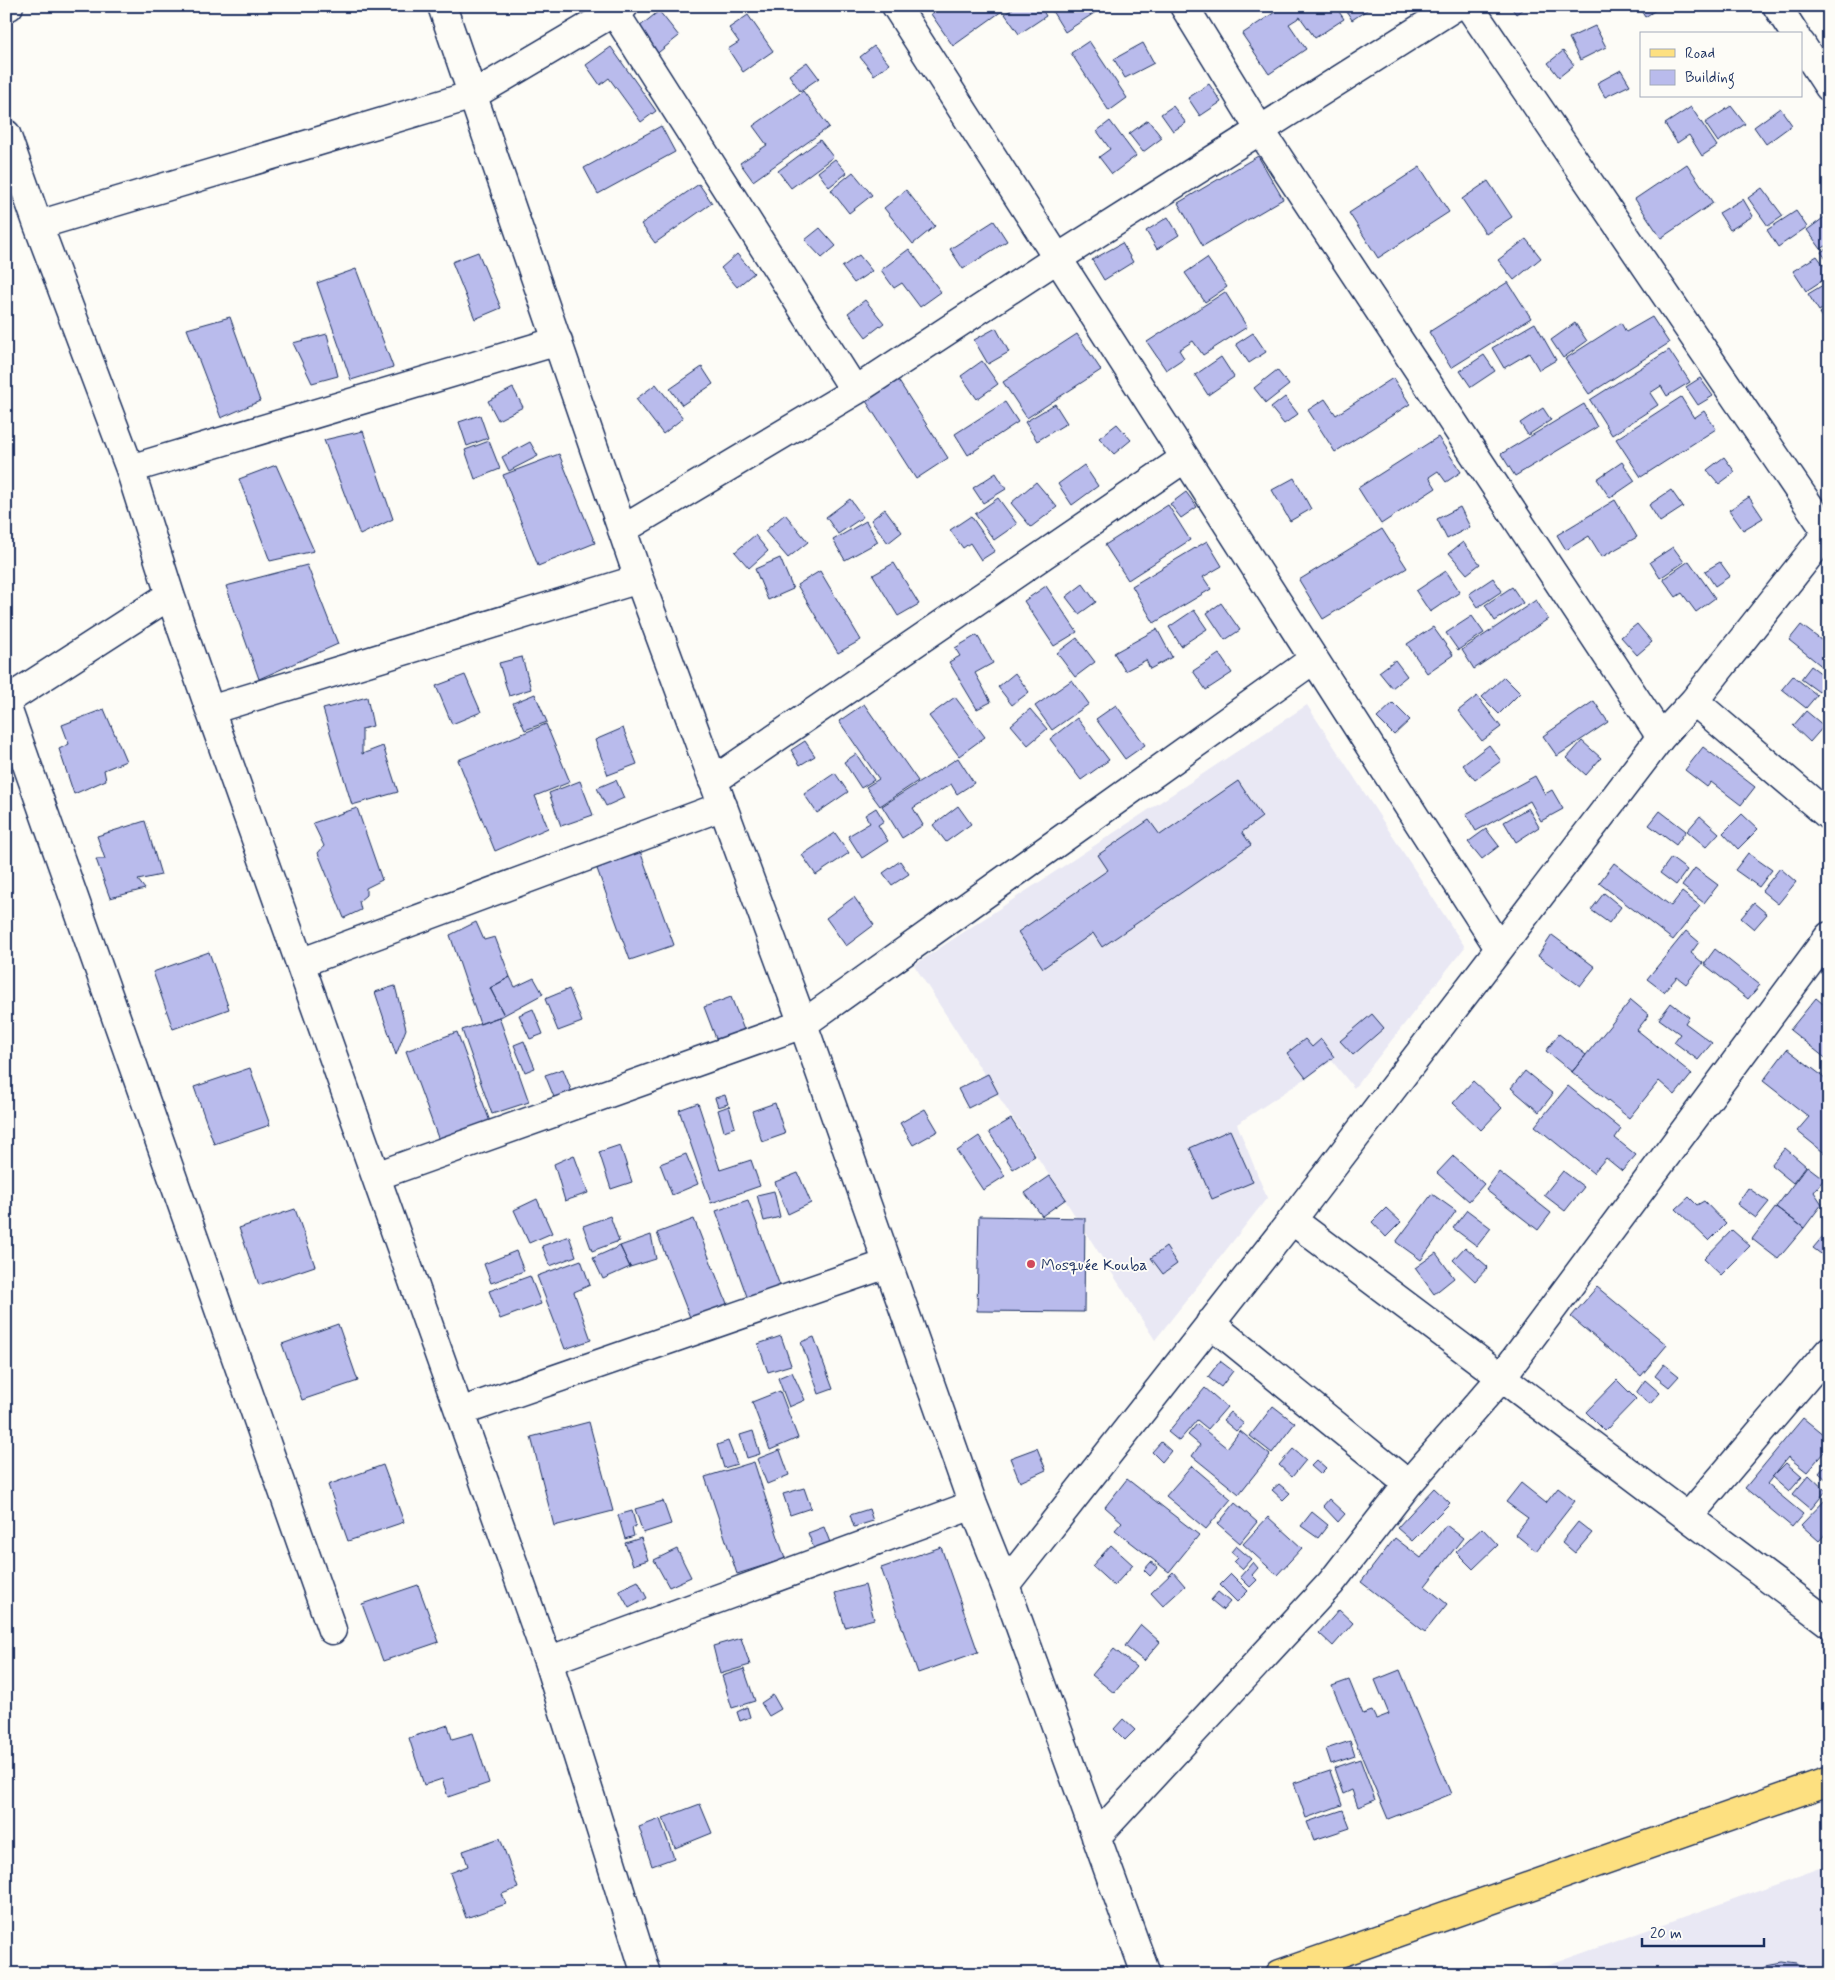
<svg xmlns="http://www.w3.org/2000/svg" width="1835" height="1980" font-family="Mynerve,sans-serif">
	<rect width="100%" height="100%" fill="#fdfcf7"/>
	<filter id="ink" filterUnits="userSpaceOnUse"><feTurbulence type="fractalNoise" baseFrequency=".02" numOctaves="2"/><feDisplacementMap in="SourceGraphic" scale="10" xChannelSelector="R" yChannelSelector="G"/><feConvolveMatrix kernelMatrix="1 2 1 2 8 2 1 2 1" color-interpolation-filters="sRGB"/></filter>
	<g filter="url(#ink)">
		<path fill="#e9e8f4" d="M1307,705L1465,947L1354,1088L1332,1061L1237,1124L1267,1198L1155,1340L914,965Z
			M1829,1865V1974H1524Z"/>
		<path fill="#b9bbec" stroke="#1b2f5e" d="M941,6H1009L953,46L931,14Z
			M1017,6H1040L1046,16L1019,34L1005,14Z
			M1049,6H1105L1065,32Z
			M1284,6H1335L1344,19L1315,38L1300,17L1289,24L1306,49L1269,74L1242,34Z
			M1343,6H1373L1352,20Z
			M1510,6H1527L1516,14Z
			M1638,6H1662L1645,17Z
			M659,11L679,36L654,56L634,31Z
			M748,15L773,51L743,72L728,49L739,42L729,28Z
			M1595,26L1606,47L1580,60L1569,38Z
			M1089,41L1127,98L1109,111L1071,53Z
			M1143,43L1154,63L1125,78L1114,59Z
			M874,46L889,64L874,75L860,57Z
			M611,47L656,111L641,122L609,78L600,85L586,65Z
			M1563,51L1574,65L1559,77L1548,63Z
			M807,62L819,78L800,91L789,75Z
			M1621,70L1630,85L1605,97L1597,83Z
			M1209,84L1221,102L1200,116L1188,98Z
			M803,91L829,127L753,181L740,163L767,145L753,126Z
			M1173,106L1186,123L1173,131L1161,114Z
			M1731,106L1745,124L1718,142L1705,123Z
			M1691,107L1717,146L1702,156L1689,135L1677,143L1665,124Z
			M1780,108L1792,125L1766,144L1754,127Z
			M1148,120L1162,138L1143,152L1129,134Z
			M1110,121L1136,156L1112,174L1099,157L1110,149L1097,131Z
			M661,126L675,152L598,194L584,168Z
			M820,140L833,157L791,188L778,171Z
			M1258,156L1283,199L1203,246L1178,203Z
			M835,159L847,173L829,187L818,172Z
			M1687,164L1713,203L1661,238L1635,199Z
			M1420,167L1449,212L1378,258L1349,213Z
			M853,172L872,195L849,213L831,190Z
			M1488,181L1512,217L1486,234L1462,199Z
			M699,184L712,203L655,243L641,224Z
			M1762,188L1783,216L1768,226L1748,198Z
			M906,190L935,226L913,244L884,208Z
			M1743,199L1753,216L1730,230L1719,213Z
			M1796,211L1807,227L1778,247L1767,230Z
			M1826,216L1829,220V244L1821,249L1807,230Z
			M1168,217L1179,235L1157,249L1146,231Z
			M994,221L1007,241L963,269L950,249Z
			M820,228L836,246L822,258L805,240Z
			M1526,239L1541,258L1514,280L1498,260Z
			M1122,243L1133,262L1104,280L1092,260Z
			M1829,247V263L1821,252Z
			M909,249L941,292L920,307L902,283L894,288L881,270Z
			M478,252L501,308L475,319L452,262Z
			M737,254L754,273L737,287L721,268Z
			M859,255L872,271L854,283L842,267Z
			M1817,256L1829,272V276L1806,291L1793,271Z
			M1207,258L1227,287L1205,302L1185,273Z
			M356,269L393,367L351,380L317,283Z
			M1508,282L1531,318L1451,368L1429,332Z
			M1823,285L1829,294V305L1819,311L1808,294Z
			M1225,292L1247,327L1203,355L1193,341L1179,350L1184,358L1166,370L1147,342Z
			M865,300L884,323L866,337L848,313Z
			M1829,308V327L1820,313Z
			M230,317L260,401L221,418L187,329Z
			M1652,317L1669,343L1589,394L1565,359L1621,323L1626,332Z
			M1535,323L1556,360L1539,370L1529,353L1504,368L1492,348Z
			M1575,323L1587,341L1563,358L1551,340Z
			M996,328L1009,352L988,364L974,340Z
			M1253,333L1266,352L1249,363L1236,344Z
			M327,334L338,376L312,383L293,343Z
			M1077,334L1101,370L1027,418L1003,382Z
			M1669,350L1690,382L1667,396L1661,386L1650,393L1658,405L1612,435L1590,400Z
			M1484,355L1495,371L1471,387L1460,371Z
			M1221,357L1234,377L1208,395L1195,375Z
			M982,361L998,384L977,399L961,376Z
			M702,367L713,384L682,405L670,389Z
			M1277,370L1289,385L1266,403L1254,388Z
			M1393,378L1410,404L1335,452L1308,410L1325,399L1336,415Z
			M1700,378L1713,396L1698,405L1686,387Z
			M898,380L948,458L916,479L866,401Z
			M656,384L683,418L663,434L636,399Z
			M513,388L523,407L498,420L488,401Z
			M1285,397L1298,414L1284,424L1271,408Z
			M1681,397L1694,418L1704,411L1716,429L1641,477L1616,439Z
			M1005,402L1018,422L968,455L955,434Z
			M1055,404L1067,423L1037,441L1025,422Z
			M1584,404L1597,427L1515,476L1501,454Z
			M1543,408L1551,420L1528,435L1520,423Z
			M480,415L488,438L467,446L459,422Z
			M1117,424L1131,440L1114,454L1099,438Z
			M363,431L393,519L360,535L324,440Z
			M1438,437L1461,472L1446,482L1438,471L1429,477L1436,488L1381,524L1358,488Z
			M489,441L500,469L475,479L465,450Z
			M530,442L538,456L509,471L502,457Z
			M559,454L595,543L538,566L503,475Z
			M1724,457L1735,472L1719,484L1707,470Z
			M1622,462L1635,481L1610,498L1597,479Z
			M276,465L314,551L270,561L239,479Z
			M1084,465L1098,486L1072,505L1058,484Z
			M996,473L1006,489L983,503L973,488Z
			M1294,478L1311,509L1290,521L1272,490Z
			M1036,482L1057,507L1031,527L1011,503Z
			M1671,490L1683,507L1660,522L1649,505Z
			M1186,492L1197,507L1181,518L1170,504Z
			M1749,497L1763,518L1743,530L1729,510Z
			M998,498L1017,524L994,540L975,514Z
			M850,499L863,517L838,534L826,517Z
			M1615,500L1637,537L1602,557L1589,536L1566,550L1557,535Z
			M1168,505L1190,540L1128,580L1105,545Z
			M1460,507L1470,527L1447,539L1437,519Z
			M885,509L902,532L888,543L871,520Z
			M785,514L808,542L788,558L765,531Z
			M971,516L995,551L981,560L970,543L963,548L950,530Z
			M866,521L878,542L845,560L833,540Z
			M1382,529L1407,568L1323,619L1299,580Z
			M755,535L768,551L749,568L735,552Z
			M1207,541L1222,566L1203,577L1211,589L1154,623L1132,586Z
			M1463,542L1480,564L1467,574L1449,553Z
			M1673,547L1684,562L1660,578L1650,562Z
			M780,558L793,589L768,600L755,569Z
			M1689,561L1715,598L1696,612L1682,593L1676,597L1663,579Z
			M1720,562L1730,576L1715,586L1705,571Z
			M894,563L919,604L898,616L873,575Z
			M307,565L338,644L259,679L226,586Z
			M820,571L861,640L838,653L797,585Z
			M1446,571L1460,592L1430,612L1416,591Z
			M1493,578L1502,591L1478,607L1469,594Z
			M1083,584L1096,602L1079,614L1066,597Z
			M1046,586L1077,632L1054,646L1024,601Z
			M1512,587L1523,603L1495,621L1485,605Z
			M1536,600L1548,619L1474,669L1462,650Z
			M1221,603L1240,630L1225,640L1207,613Z
			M1194,610L1207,629L1181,646L1169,627Z
			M1472,616L1484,633L1458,650L1446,633Z
			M1637,624L1652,642L1637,655L1621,637Z
			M1801,625L1829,646V672L1789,640Z
			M1433,627L1453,655L1427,673L1407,644Z
			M1157,629L1172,657L1150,669L1146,660L1125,671L1114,653Z
			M977,635L993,663L975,673L991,702L977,709L949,662L960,656L955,648Z
			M1077,638L1095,662L1075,677L1057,653Z
			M1219,654L1232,673L1206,690L1193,671Z
			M522,657L531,689L509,696L499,663Z
			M1395,660L1407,676L1392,688L1379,672Z
			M1811,666L1829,679L1819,692L1801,679Z
			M1015,673L1029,692L1012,705L998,687Z
			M465,675L481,712L452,724L436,686Z
			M1793,676L1817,695L1806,708L1782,689Z
			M1504,677L1520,693L1499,714L1482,697Z
			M1072,680L1089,704L1052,730L1035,706Z
			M535,694L547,722L525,730L513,703Z
			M1477,696L1501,727L1482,741L1458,711Z
			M367,697L373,726L362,729V754L383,746L398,792L352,805L323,709Z
			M955,697L985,737L959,756L929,716Z
			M1594,701L1608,722L1557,756L1543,736Z
			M1393,703L1410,720L1394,735L1377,718Z
			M864,704L918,781L880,806L866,787L879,779L839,721Z
			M1116,705L1145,745L1125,759L1096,719Z
			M104,709L126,761L104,770L106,780L74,794L59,749L69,744L62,725Z
			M1030,709L1047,729L1028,745L1011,725Z
			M1806,711L1824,726L1810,742L1793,726Z
			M1077,718L1109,760L1081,780L1050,739Z
			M546,724L570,782L535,796L548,828L495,851L458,760Z
			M623,728L637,764L608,775L595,740Z
			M805,741L815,756L800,765L791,750Z
			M1582,741L1601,758L1586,775L1567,758Z
			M1489,745L1501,761L1475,780L1463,765Z
			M1703,747L1755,787L1741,805L1711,782L1707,787L1685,770Z
			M856,754L874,780L861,788L844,762Z
			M958,758L974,783L957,794L951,784L913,808L923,825L902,838L882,806Z
			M835,773L848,792L817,813L804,794Z
			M1535,776L1545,794L1552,790L1563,809L1541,821L1530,801L1476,831L1466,814Z
			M616,780L624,798L606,806L597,788Z
			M580,781L593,815L561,826L549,793Z
			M1238,781L1262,817L1242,832L1251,845L1102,947L1093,933L1043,968L1018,932L1108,870L1098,855L1149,820L1160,835Z
			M958,806L971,824L946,842L933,825Z
			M357,808L382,880L366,888V895L359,901L361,910L344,918L318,853L324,846L313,823Z
			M876,808L884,821L878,825L888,841L862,858L848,836L870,823L865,815Z
			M1528,808L1539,827L1516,842L1504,822Z
			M1660,811L1686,831L1676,845L1649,825Z
			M1742,814L1758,829L1738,849L1723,833Z
			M1700,816L1719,833L1706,847L1687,831Z
			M145,821L161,875L138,880L145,889L110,898L96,859H105L97,836Z
			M1486,829L1499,846L1482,859L1468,842Z
			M835,833L849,853L816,875L802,855Z
			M640,851L674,945L630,960L596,866Z
			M1748,853L1772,870L1759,887L1735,870Z
			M1671,858L1687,870L1676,885L1660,873Z
			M900,861L909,874L892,885L883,873Z
			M1614,863L1671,906L1682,892L1700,906L1673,940L1599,883Z
			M1695,868L1718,885L1704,903L1682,886Z
			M1780,868L1796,882L1778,904L1762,891Z
			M1604,893L1621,907L1609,923L1591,910Z
			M854,897L874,925L846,946L826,918Z
			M1754,903L1767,914L1754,929L1741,918Z
			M476,922L484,940L495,937L510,977L490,988L504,1015L480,1024L450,935Z
			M1686,931L1699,942L1691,953L1703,963L1686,984L1677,977L1664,992L1647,979Z
			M1552,935L1595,967L1580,986L1538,956Z
			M1715,949L1760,985L1748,999L1704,964Z
			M209,952L229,1009L173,1029L153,972Z
			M510,977L515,987L534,978L543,994L504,1015L490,988Z
			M395,986L406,1029L396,1055L375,992Z
			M569,989L582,1022L558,1031L545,999Z
			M731,997L744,1030L717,1041L704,1007Z
			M1816,998L1829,1009V1061L1790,1030Z
			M1631,1000L1649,1015L1637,1030L1692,1074L1675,1095L1659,1081L1629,1118L1572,1072Z
			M1671,1003L1689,1017L1685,1023L1712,1043L1698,1060L1674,1042L1680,1034L1659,1019Z
			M533,1009L543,1034L530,1039L519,1015Z
			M1372,1014L1384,1028L1353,1055L1340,1041Z
			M499,1017L529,1102L492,1114L462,1030Z
			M457,1032L492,1127L441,1146L406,1051Z
			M1559,1034L1586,1055L1572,1072L1546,1051Z
			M1305,1039L1312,1047L1321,1039L1334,1057L1306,1078L1287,1053Z
			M524,1041L535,1068L525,1072L514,1045Z
			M1787,1049L1829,1081V1152L1827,1155L1797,1131L1809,1117L1763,1081Z
			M250,1068L270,1125L214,1144L194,1087Z
			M563,1069L573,1095L556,1102L545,1075Z
			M1525,1071L1553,1094L1539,1112L1511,1088Z
			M988,1074L998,1093L968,1108L958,1089Z
			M1473,1081L1502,1108L1481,1130L1453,1103Z
			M1568,1086L1621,1129L1615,1138L1636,1155L1622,1171L1606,1158L1593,1173L1535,1126Z
			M725,1095L728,1104L718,1107L715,1098Z
			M698,1103L720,1170L751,1160L760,1186L711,1203L679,1110Z
			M775,1103L785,1134L762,1142L752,1111Z
			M729,1106L735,1127L724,1131L718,1110Z
			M925,1109L938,1131L913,1145L900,1123Z
			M1011,1119L1035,1156L1013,1169L989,1132Z
			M1230,1130L1253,1182L1212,1199L1190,1148Z
			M979,1136L1005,1176L983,1190L957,1151Z
			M620,1145L632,1182L611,1189L599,1152Z
			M1785,1148L1806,1166L1793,1183L1771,1165Z
			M686,1154L698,1184L672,1195L660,1164Z
			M574,1155L588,1193L565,1201L554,1164Z
			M1453,1156L1484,1184L1469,1201L1437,1173Z
			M1807,1166L1824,1179L1814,1192L1822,1204L1804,1228L1776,1207Z
			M1563,1171L1584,1187L1565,1211L1544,1195Z
			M1499,1172L1551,1213L1538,1230L1486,1190Z
			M798,1173L811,1203L788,1214L775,1182Z
			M1050,1176L1066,1199L1042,1216L1025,1193Z
			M1748,1188L1769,1202L1756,1218L1737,1204Z
			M774,1191L780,1217L764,1221L757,1195Z
			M1432,1194L1456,1211L1421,1260L1396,1242Z
			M1689,1197L1697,1205L1704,1201L1726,1224L1709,1241L1676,1209Z
			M537,1199L552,1233L529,1243L514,1210Z
			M748,1200L782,1291L749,1302L716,1211Z
			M1776,1207L1804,1228L1778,1259L1752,1239Z
			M1386,1208L1401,1222L1386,1237L1372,1222Z
			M295,1209L315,1266L259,1285L239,1228Z
			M1467,1210L1491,1228L1477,1246L1453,1228Z
			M610,1216L619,1241L592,1251L583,1226Z
			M979,1216L1085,1218L1084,1312L977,1311Z
			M694,1219L728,1306L691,1320L657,1233Z
			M1732,1230L1750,1246L1721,1275L1704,1259Z
			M651,1235L656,1259L630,1267L620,1246Z
			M1824,1235L1829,1239V1260L1813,1248Z
			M569,1236L576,1256L550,1266L542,1246Z
			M620,1246L630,1267L603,1279L593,1258Z
			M1166,1247L1177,1264L1163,1274L1151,1258Z
			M1465,1247L1488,1267L1475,1281L1453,1260Z
			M516,1251L524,1271L491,1283L484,1264Z
			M1436,1253L1454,1278L1434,1294L1415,1268Z
			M581,1260L590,1285L574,1292L591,1340L565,1349L537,1276Z
			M530,1276L541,1304L500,1319L489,1291Z
			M1597,1287L1667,1345L1641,1376L1571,1317Z
			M338,1324L358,1381L302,1400L282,1344Z
			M781,1336L791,1365L768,1372L758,1344Z
			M814,1337L833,1389L819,1394L801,1342Z
			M1220,1361L1233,1371L1221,1387L1208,1377Z
			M1664,1364L1679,1376L1669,1387L1655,1376Z
			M792,1372L805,1400L789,1407L778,1378Z
			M1617,1380L1636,1399L1605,1431L1586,1412Z
			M1645,1380L1660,1393L1650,1404L1636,1393Z
			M1205,1388L1227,1407L1208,1429L1197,1420L1179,1441L1168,1432Z
			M780,1391L798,1438L770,1450L752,1402Z
			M1273,1406L1295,1423L1272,1453L1250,1436Z
			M1230,1412L1244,1424L1236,1431L1223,1420Z
			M1803,1418L1829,1439V1446L1807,1472L1788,1457L1767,1484L1803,1514L1792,1527L1745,1488Z
			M589,1422L613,1511L554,1526L531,1437Z
			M1197,1424L1227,1448L1240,1431L1270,1455L1239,1494L1192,1456L1200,1445L1188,1435Z
			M753,1431L760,1454L747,1458L740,1435Z
			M728,1441L737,1464L724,1468L717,1445Z
			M1161,1442L1171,1451L1162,1462L1152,1452Z
			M1037,1448L1046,1470L1020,1482L1010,1458Z
			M1293,1449L1306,1460L1292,1477L1279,1465Z
			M780,1450L789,1475L767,1484L757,1459Z
			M1317,1460L1326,1468L1320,1474L1311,1466Z
			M1829,1461V1482L1819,1473Z
			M754,1462L785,1559L737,1574L705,1477Z
			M1786,1463L1802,1477L1789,1492L1772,1477Z
			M383,1465L404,1522L348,1541L328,1485Z
			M1192,1466L1231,1499L1206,1529L1166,1496Z
			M1809,1475L1826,1491L1811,1509L1793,1494Z
			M1127,1479L1199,1535L1169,1572L1115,1530L1122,1522L1105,1507Z
			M1521,1483L1546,1503L1558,1488L1575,1501L1536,1551L1515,1534L1528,1518L1506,1502Z
			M1279,1484L1290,1493L1283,1500L1272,1490Z
			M804,1488L811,1508L790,1515L783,1494Z
			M1434,1488L1450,1503L1412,1541L1397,1528Z
			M1829,1496V1530L1819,1541L1801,1525Z
			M1329,1499L1345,1514L1338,1522L1323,1506Z
			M663,1501L671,1524L643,1533L635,1509Z
			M1235,1503L1257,1522L1240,1543L1218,1524Z
			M869,1509L873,1521L854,1527L850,1515Z
			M632,1511L636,1526L632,1528L634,1536L625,1539L618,1515Z
			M1312,1512L1328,1525L1318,1538L1301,1526Z
			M1268,1517L1302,1548L1277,1575L1243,1544Z
			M1578,1522L1592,1533L1575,1553L1562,1542Z
			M1446,1525L1463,1538L1425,1586L1447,1604L1425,1632L1361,1582L1395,1538L1421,1558Z
			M824,1527L831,1545L815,1551L808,1533Z
			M1482,1528L1498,1545L1473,1569L1456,1552Z
			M641,1538L648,1560L633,1565L625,1543Z
			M1111,1545L1133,1565L1114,1586L1092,1566Z
			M1236,1546L1251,1559L1242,1569L1234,1562L1238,1558L1231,1552Z
			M941,1547L978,1652L918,1673L881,1568Z
			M677,1549L691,1577L669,1587L654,1560Z
			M1151,1562L1158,1567L1150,1576L1144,1570Z
			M1253,1562L1258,1568L1252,1575L1257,1580L1250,1587L1240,1577Z
			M1173,1572L1185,1586L1163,1606L1151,1593Z
			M1231,1574L1248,1591L1237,1602L1220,1585Z
			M638,1581L647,1598L629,1608L619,1590Z
			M418,1585L439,1642L383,1661L362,1604Z
			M865,1585L874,1619L845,1627L835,1593Z
			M1218,1592L1230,1602L1223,1610L1211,1600Z
			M1339,1610L1353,1623L1333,1646L1319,1633Z
			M1141,1625L1160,1642L1144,1661L1125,1646Z
			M741,1638L750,1665L720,1674L713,1646Z
			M1114,1649L1136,1667L1114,1693L1092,1675Z
			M744,1669L755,1701L732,1708L722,1676Z
			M1400,1670L1451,1794L1388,1819L1332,1686L1349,1680L1363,1714L1372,1711L1376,1719L1389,1714L1375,1680Z
			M773,1695L781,1709L769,1716L761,1703Z
			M747,1707L750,1717L740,1721L737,1712Z
			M1123,1719L1135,1730L1125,1740L1114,1729Z
			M448,1725L452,1739L473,1733L489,1783L448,1797L442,1779L424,1785L409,1738Z
			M1350,1741L1355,1756L1331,1764L1326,1749Z
			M1360,1759L1375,1800L1358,1807L1352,1790L1343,1794L1334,1768Z
			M1330,1771L1342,1805L1306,1818L1294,1783Z
			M700,1804L712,1833L675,1848L663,1818Z
			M1343,1810L1350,1828L1314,1840L1307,1822Z
			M660,1819L674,1858L652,1866L639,1827Z
			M500,1838L518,1888L502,1894L506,1904L466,1918L450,1873L468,1866L463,1851Z
			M1782,1963L1797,1965L1813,1974H1752L1766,1966Z"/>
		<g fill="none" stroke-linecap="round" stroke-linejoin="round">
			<defs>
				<path id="minor" d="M442,6L639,579L803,1024L973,1505L1005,1585L1146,1974
					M896,6L1499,948
					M1184,6L1260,130L1661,737
					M1469,6L1827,532
					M1777,6L1795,34
					M6,7L9,6
					M615,13L855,391
					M1801,44L1829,87
					M6,134L38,225L130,469L170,595L210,710L548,1661L646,1974
					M38,225L473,95L624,6
					M130,469L558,341
					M622,530L855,391L1058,258L1456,6
					M6,701L170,595
					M1694,701L1829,816
					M6,705L332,1630
					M210,710L639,579
					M713,781L1185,458
					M300,963L723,806
					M376,1176L803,1024L1314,659
					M1292,1220L1829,1623
					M1210,1323L1408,1484
					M460,1412L887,1264
					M1688,1517L1829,1351
					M1005,1585L1292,1220L1661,737L1694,701L1829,530
					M548,1661L973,1505
					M1096,1837L1331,1583L1408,1484L1501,1378L1829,936"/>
				<path id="major" d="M1280,1974L1829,1781"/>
			</defs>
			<use href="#minor" stroke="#1b2f5e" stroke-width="31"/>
			<use href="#major" stroke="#1b2f5e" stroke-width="31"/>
			<use href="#minor" stroke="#fdfcf7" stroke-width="28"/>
			<use href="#major" stroke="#fde080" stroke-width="28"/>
		</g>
	</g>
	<circle fill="#d1495b" stroke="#fdfcf7" stroke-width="2" cx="1031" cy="1264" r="5"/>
	<g text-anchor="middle" stroke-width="4" stroke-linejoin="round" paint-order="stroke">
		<g font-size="16" fill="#1b2f5e" stroke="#fdfcf7" text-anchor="start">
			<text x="1041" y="1270">Mosquée Kouba</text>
		</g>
	</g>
	<rect width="1835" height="1980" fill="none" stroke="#fdfcf7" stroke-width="25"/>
	<rect x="12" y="12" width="1810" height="1955" fill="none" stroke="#1b2f5e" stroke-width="2" filter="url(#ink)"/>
	<rect x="1640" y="32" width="162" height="65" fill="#fdfcf7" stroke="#a3aaba"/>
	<rect x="1650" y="49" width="25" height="8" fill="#fde080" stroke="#a3aaba"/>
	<text x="1685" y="58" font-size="15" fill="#1b2f5e">Road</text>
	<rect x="1650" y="70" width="25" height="15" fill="#b9bbec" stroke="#a3aaba"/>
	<text x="1685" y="82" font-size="15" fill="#1b2f5e">Building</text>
	<path d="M1642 1938v8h122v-8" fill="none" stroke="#1b2f5e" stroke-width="2.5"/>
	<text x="1650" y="1938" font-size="15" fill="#1b2f5e" stroke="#fdfcf7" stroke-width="4" paint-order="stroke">20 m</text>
</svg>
